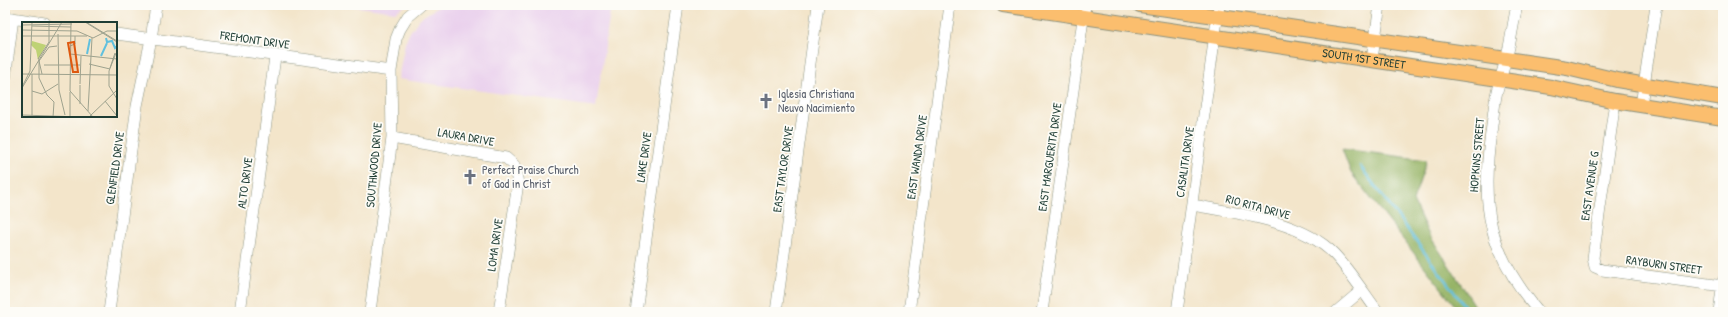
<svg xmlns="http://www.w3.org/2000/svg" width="1728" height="317" font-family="'Patrick Hand',sans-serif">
	<rect width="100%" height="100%" fill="#fdfcf7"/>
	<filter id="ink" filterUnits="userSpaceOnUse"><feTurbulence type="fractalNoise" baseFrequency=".025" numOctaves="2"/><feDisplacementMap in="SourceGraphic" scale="8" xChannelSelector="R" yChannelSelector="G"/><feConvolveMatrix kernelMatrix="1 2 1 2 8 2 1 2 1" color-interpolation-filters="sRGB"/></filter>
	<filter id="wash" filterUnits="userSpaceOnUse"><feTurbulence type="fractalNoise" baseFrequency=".012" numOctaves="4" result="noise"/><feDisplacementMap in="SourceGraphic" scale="16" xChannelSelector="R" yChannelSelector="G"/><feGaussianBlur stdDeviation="0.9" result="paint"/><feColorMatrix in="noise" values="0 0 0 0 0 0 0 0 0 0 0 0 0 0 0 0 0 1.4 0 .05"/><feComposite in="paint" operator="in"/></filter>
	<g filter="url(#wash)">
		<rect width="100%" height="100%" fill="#f3e5ca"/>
		<path fill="#ead1ed" d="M345,5H407L395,12Z
			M441,5H611L596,107L398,79L405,43L408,35L419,19Z"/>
		<path fill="#96b466" stroke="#5a784d" d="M1342,149L1427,160L1413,201L1428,233L1479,312H1460L1351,173Z"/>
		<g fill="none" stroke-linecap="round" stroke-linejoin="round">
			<path stroke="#60c0de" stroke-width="2.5" d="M1360,166L1469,312"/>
		</g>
	</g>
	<g filter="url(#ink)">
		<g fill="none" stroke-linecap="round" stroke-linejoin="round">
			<defs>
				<path id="minor" d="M1517,5C1514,19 1512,33 1509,47C1506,61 1501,76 1497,91C1494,104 1493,119 1491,133C1480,208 1489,253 1539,312
					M5,17L45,23
					M116,34L391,71
					M1372,59L1380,5
					M5,79L13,18
					M1615,101L1593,258L1595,267L1602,270L1723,286
					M1641,105L1656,5
					M392,138L506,158L514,165L518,183L499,312
					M1192,205C1236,213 1302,221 1334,254C1350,271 1364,293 1378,312
					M109,312L137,106L151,39L156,5
					M240,312L275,57
					M370,312L392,138L391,71L396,39L400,29L408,16L421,5
					M636,312L678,5
					M776,312L818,5
					M909,312L950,5
					M1042,312L1085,5
					M1177,312L1219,5
					M1336,312L1362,290
					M1719,312L1723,281"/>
				<g id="major">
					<path id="s1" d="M1003,5L1551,87L1615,101L1723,118"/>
					<path d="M1140,5L1567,68L1617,80L1723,98"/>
				</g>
			</defs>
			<use href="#minor" stroke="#89917f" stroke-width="12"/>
			<use href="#major" stroke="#89917f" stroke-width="16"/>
			<use href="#minor" stroke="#fff" stroke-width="11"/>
			<use href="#major" stroke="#fbbe6e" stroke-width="14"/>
		</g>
	</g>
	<defs>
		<symbol id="church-bare" viewBox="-9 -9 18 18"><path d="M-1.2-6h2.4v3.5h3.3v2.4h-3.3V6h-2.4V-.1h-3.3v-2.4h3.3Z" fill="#6b7280" stroke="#fdfcf7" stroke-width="2.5" paint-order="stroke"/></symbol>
	</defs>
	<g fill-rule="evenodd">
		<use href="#church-bare" x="755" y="90" width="22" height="22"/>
		<use href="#church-bare" x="459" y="166" width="22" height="22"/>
	</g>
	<g text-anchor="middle" stroke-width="3.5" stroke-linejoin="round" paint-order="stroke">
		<g font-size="12" fill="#1f3d34" stroke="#fdfcf7">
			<text transform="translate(255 40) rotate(8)" y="4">FREMONT DRIVE</text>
			<text dy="4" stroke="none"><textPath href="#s1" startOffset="365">SOUTH 1ST STREET</textPath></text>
			<text transform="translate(466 137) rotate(10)" y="4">LAURA DRIVE</text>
			<text transform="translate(1477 155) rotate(-85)" y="4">HOPKINS STREET</text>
			<text transform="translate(644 157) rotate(-82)" y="4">LAKE DRIVE</text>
			<text transform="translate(917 157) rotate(-82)" y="4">EAST WANDA DRIVE</text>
			<text transform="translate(1050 157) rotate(-82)" y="4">EAST MARGUERITA DRIVE</text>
			<text transform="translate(1185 162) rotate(-82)" y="4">CASALITA DRIVE</text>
			<text transform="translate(374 165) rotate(-85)" y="4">SOUTHWOOD DRIVE</text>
			<text transform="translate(115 168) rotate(-82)" y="4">GLENFIELD DRIVE</text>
			<text transform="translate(783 169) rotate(-82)" y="4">EAST TAYLOR DRIVE</text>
			<text transform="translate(245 183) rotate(-82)" y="4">ALTO DRIVE</text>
			<text transform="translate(1590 186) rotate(-82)" y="4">EAST AVENUE G</text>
			<text transform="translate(1258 207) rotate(15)" y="4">RIO RITA DRIVE</text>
			<text transform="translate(495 245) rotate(-82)" y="4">LOMA DRIVE</text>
			<text transform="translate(1664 265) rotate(8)" y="4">RAYBURN STREET</text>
		</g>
		<g font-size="12" fill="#5b616d" stroke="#fdfcf7" text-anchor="start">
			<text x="778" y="98">Iglesia Christiana<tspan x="778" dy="14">Neuvo Nacimiento</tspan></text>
			<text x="482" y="174">Perfect Praise Church<tspan x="482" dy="14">of God in Christ</tspan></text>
		</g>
	</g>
	<g transform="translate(22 22)">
		<rect width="95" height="95" fill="#f3e5ca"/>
		<path d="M10,19L24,23L16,38L14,28L9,23Z" fill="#bed275"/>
		<path fill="none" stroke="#60c0de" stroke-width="2" d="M84,16L85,20L90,19L93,26L95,24M65,32L68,17M79,34L85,21"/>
		<path fill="none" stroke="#9ea28e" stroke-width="1" d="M49,0L48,69L71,95M63,0L95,20M64,0L95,19M0,3L50,2M10,4L49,5M0,8L55,9L71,16L85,9H95M36,12L37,68L43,93M0,14H65M48,24L53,22V14M94,31L87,49V64L95,77M48,32L95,37M16,37L27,20V0M17,37V56L25,73L32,80L31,95M67,42L88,47M22,43H58M88,46L93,31M0,52L95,53M10,52V94M20,52L17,39L27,25L35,24M58,62L59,34M58,63V82M0,65L8,49L10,0M0,66L40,0M10,69L20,72L36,62M48,70V95M83,79L95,94M66,89L70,16M0,93L59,95M67,95L95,68"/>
		<path fill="#de580e" fill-opacity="0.15" stroke="#de580e" stroke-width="2" d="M52,20L56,50H51L46,21Z"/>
		<rect width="95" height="95" fill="none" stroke="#1f3d34" stroke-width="2"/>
	</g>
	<rect width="1728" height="317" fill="none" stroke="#fdfcf7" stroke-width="20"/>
</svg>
